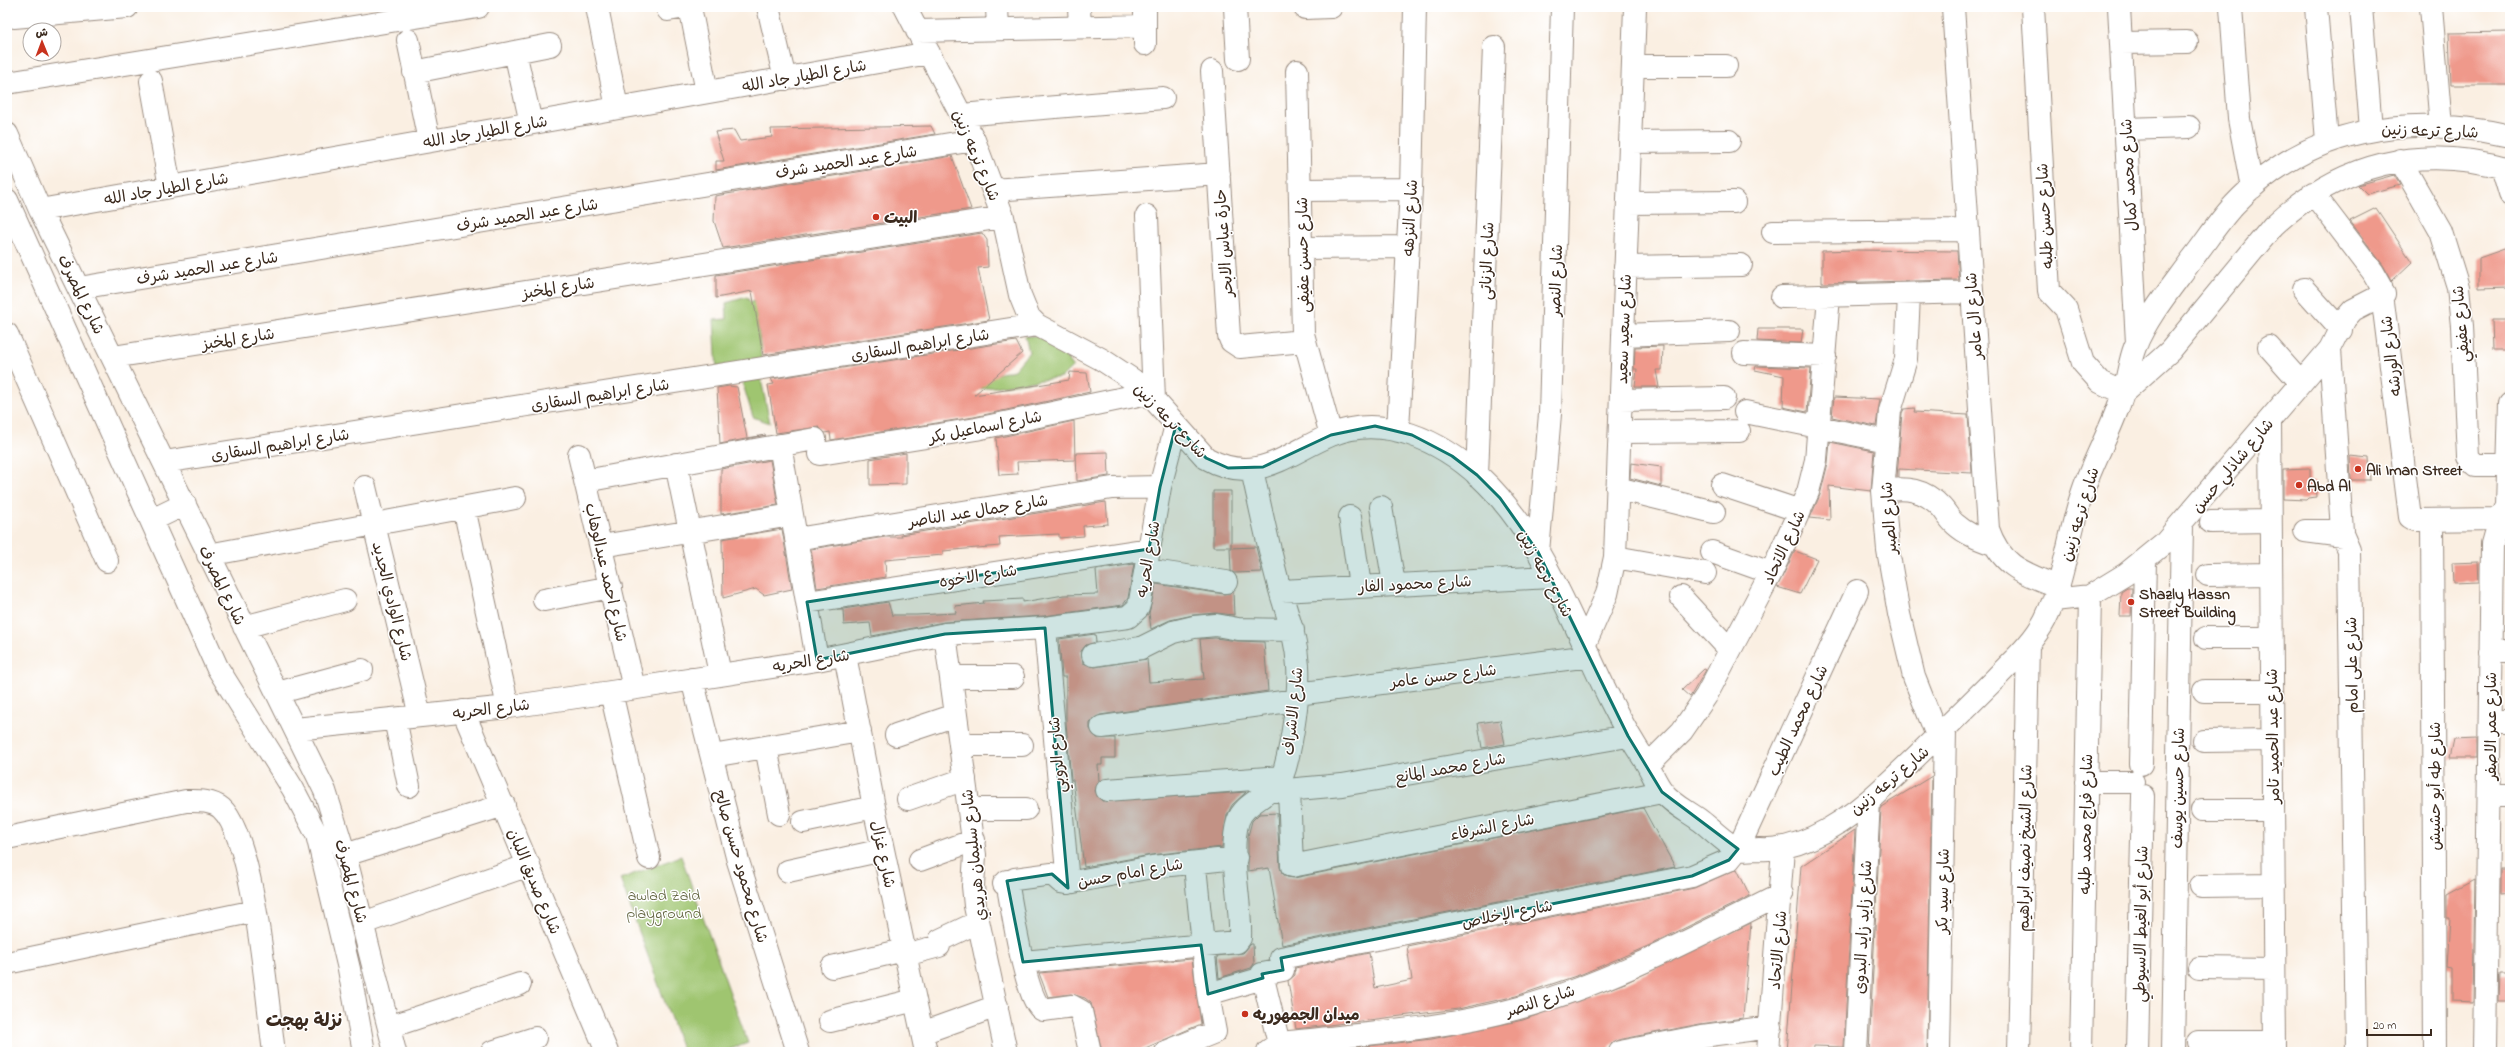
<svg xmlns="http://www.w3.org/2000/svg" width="2517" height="1059" font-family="'Indie Flower','Playpen Sans Arabic',sans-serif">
	<rect width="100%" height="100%" fill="#fff"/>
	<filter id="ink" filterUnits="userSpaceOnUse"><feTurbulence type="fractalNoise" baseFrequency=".025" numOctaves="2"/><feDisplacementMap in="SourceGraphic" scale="8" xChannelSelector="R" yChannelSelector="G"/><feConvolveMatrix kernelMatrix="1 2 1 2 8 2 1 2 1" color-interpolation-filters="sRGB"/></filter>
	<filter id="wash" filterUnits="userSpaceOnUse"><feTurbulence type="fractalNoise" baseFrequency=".012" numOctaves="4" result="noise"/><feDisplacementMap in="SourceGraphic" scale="16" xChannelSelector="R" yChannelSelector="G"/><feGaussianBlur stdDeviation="0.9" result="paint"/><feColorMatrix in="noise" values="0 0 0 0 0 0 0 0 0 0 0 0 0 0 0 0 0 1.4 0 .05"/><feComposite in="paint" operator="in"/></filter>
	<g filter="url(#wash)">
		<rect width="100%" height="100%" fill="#faefe2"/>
		<path fill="#9fc570" stroke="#6d7847" d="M747,297L750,302L765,300L757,315L762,365L717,371L714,320L727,319L726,303Z
			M1025,336H1050L1073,366L1062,377L974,390L980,378L1014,370L1029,352Z
			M761,379L770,423L753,417L742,381Z
			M681,856L748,1043L722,1052H683L620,879Z"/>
		<g id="blocks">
			<path fill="#ef998b" d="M2510,32V85H2451L2449,33Z
				M931,126L935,134L716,170V161H724L715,132L734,130L740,141L772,137L771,129Z
				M952,156L971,209L723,248L714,221L715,196Z
				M2394,175L2400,185L2367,194L2358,185Z
				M2376,208L2412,262L2392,281L2383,265L2350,221Z
				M982,233L987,240L988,267L978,268L989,320L763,355L752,291L716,298V275Z
				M2510,247V287L2479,288V258Z
				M1855,250L1957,251L1959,280L1822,283V251Z
				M2492,320H2510V351H2493Z
				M1758,329H1803L1801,343L1757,341Z
				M1016,341L1022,353L974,395L1069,380L1070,372L1087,373L1090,392L974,417L831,440L830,432L825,433L819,427L776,433L768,385L774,384L771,379Z
				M1663,346L1662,370H1656L1659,387H1635L1637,369H1634L1635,347Z
				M1756,366L1811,368L1807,412L1783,407L1784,376L1755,370Z
				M729,386L737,387L747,438L766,435L720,444L717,388Z
				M1834,397L1880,399L1876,426L1832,417Z
				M1915,408L1914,412L1968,415L1972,473L1899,469V477H1897L1902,413L1904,409Z
				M1074,421L1075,460L1017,462L1018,474L999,475L996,438Z
				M1830,442L1874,451L1871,491L1829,486L1830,520L1810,518L1820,495L1828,463Z
				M1108,452L1109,476L1077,481L1076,453Z
				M906,453V484L870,485V459Z
				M2350,456L2369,458L2370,480H2351Z
				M770,460L778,505L721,514V469Z
				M1631,463L1661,467V486L1630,478Z
				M2310,469V482H2316L2317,497L2308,498L2306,500L2283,499V470Z
				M1213,491H1231V547H1213Z
				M1106,502L1108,524L1083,526L1084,536L1059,538V534L999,537L1000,546L943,551V555L885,560L886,577L817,588L811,549L885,537H902L901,535Z
				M782,529L792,589L764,595L756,589L723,598L722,539Z
				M1256,547L1262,572L1234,573L1231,571L1230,548Z
				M1795,551L1817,559L1800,594L1777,587Z
				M2478,562L2479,582L2453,583L2452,563Z
				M1134,564L1128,598L1123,605L1044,616L944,622L872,636L870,623L844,625L843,610H837L888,602L892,615H916L956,613L955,606L984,603L983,601L1023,599V602L1064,595L1098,594L1096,570Z
				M1156,584L1224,594L1233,592L1234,615L1215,613L1193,615L1170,620L1151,629L1149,613Z
				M2127,588H2132L2131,616H2120L2121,592Z
				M1095,634L1096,642L1086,645L1081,651L1083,663L1095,667L1147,659L1149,682L1204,679L1200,639L1215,638L1238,641L1264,642L1268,691L1100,715L1090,723V729L1097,738H1115V758H1102V765H1098L1099,781L1095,791L1102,801L1246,792L1232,805L1227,815L1222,847L1151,855L1084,867L1073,780H1071L1066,723V677H1062L1059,639Z
				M1704,669L1706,670L1690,697L1682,690Z
				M1500,720L1505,744L1482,748L1478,723Z
				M2477,738V758H2449L2453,739Z
				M1932,776L1927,1052H1869L1881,807Z
				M1643,808L1675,867L1282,945L1269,868L1248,871V836L1252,821L1259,814L1277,813L1280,867L1282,873L1287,877L1294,878Z
				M1855,830L1844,1047L1814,1046L1813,1052H1787L1801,866Z
				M2500,868H2510V893L2500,894Z
				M1737,869L1750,896L1648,946L1582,974L1516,996L1458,1009L1296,1029L1288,981L1295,975V968L1369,953L1375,988L1412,980L1407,946L1694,888Z
				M2475,879L2473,1002L2452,1001V968L2447,967L2450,919H2447V894Z
				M1751,923L1743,1018L1700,1024L1618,1040L1612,1043L1608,1052H1314L1432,1039L1523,1020L1625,983Z
				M1251,944H1253L1254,964L1251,968L1219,978L1217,956L1243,953Z
				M1192,959L1201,1024L1136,1052H1102L1091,1003L1085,998L1071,994L1048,997L1039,973Z
				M2499,975H2510V1002H2498Z"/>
		</g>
	</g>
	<g filter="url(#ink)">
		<use href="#blocks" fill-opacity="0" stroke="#9a8c80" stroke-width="1"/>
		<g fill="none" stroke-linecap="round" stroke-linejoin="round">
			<defs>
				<path id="minor" d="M597,7L617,108
					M690,7L707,92
					M768,7L785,79
					M905,7L974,140L1003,217L1020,295L1029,317L1037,325L1101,359L1133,380L1148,393L1206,458C1256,486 1286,454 1331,435C1383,413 1441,441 1480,477C1560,552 1584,670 1644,759C1651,769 1655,783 1663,792C1672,804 1689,812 1701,821C1712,829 1727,846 1740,849C1746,851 1753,849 1759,849C1805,852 1853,816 1885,786C1923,751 1959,715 1995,679C2013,660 2033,643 2045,620C2065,580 2068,534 2083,491C2094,458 2113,427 2123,393C2128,378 2129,362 2135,347C2148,315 2173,286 2193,258C2207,240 2219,221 2234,205C2308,126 2409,113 2510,136
					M997,7L998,29
					M1079,7L1080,27
					M1145,7V44
					M1235,7L1238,59
					M1953,7L1988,529C2001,567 2024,573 2059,587
					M2033,7L2049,291L2066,309L2083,363L2100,382L2123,393
					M2119,7L2137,343
					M2231,7L2239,119L2252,188
					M2316,7L2327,141
					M2361,7L2371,129
					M2431,7L2441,127
					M1305,8L1331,7
					M668,10L687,7
					M7,15L14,17L127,7
					M917,31L1145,26
					M408,40L429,141
					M2121,43L2187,42
					M515,52L531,123
					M1633,66H1726
					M1212,71L1229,336L1231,341L1240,347L1304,341
					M1297,71L1303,334L1331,435
					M414,72L550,45
					M151,81L170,187
					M7,83L478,7
					M961,115L1163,98
					M2125,129L2189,127
					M7,134L40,210L325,791L345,855L395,1052
					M1630,142L1729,141
					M2400,160L2441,232L2458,287L2462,326L2468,457L2476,465H2508
					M2502,167L2510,194
					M993,190L1219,174
					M1301,190L1411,189
					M2313,193L2373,272L2381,286L2410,517L2415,520L2501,519
					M7,200L217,667L293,789L317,835L349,969L364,1052
					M1628,203L1734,202
					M40,210L929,53
					M1147,216L1154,400
					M1773,232L1967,230
					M1302,248L1408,247
					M1625,267L1741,265
					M79,288L974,140
					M2304,289L2341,330
					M1909,295L1906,359L1890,411L1883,491L1888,550L1899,614L1914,677L1938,738
					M1782,297L1971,292
					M7,334L107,561
					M1623,335L1729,331
					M2269,347L2301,383
					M2330,349L2342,531H2305L2343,536L2349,550L2356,1052
					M1744,353L1825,356
					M113,357L1003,217
					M2123,393L2170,351L2273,226C2342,162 2419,144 2510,169
					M1621,400L1724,398
					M1745,412L1887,441
					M2270,420L2275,1052
					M1398,430L1411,189L1415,7
					M1620,432L1739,431
					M780,445L817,660
					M820,454L976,429L1148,393
					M579,455L634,688
					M164,462L1037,325
					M676,464L720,674
					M1477,475L1494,47
					M585,481L815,439
					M1722,485L1800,511
					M365,487L420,716
					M1617,488L1714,512
					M1883,491C1906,487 1924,489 1941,507C1946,512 1949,519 1955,524C1966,534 1979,539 1993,544
					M1381,507L1394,584
					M464,508L508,707
					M1350,517L1360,586
					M152,520L185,504
					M2432,520L2435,1052
					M2211,522L2270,521
					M796,539L1112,488L1160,487
					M601,546L792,515
					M1538,552L1550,414L1562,7
					M1712,552L1771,573
					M208,555L515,498
					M1615,557L1705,573
					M1146,570L1226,582
					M2208,575L2271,574
					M1281,591L1550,577
					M1681,597L1730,650
					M544,600L611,587
					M2054,600L2090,596L2126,574L2164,543L2330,349L2345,319L2353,310L2384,294
					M807,602L1149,549
					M244,627L345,600
					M1045,628L1068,883
					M945,634L975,855L973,886L975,906L1006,1052
					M2206,638H2271
					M1584,646L1607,594L1615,557L1635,7
					M2490,651H2510
					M845,655L874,807L926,1052
					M1093,655L1141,648L1173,632L1194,627L1216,625L1238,629L1293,630
					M951,677H1013
					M692,679L738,861L798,1052
					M2204,691H2272
					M611,692L649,858
					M277,693L362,670
					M1297,694L1590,656
					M463,711L607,1052
					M395,719L409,786
					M2490,722H2510
					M1102,727L1296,700
					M295,729L508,707L611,692L817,660L945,634L1045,628L1128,617L1138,608L1140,601L1160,487L1176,425
					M896,735L956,715
					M2204,741L2272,740
					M960,745H1022
					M766,747L779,814
					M712,756L860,731
					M2141,764L2145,559
					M1648,765L1682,731L1706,696L1771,573L1808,492L1816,460L1829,296
					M2086,782H2133
					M1107,790L1281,777
					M1289,790L1292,866L1662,792
					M1275,791L1342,785L1628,736
					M2489,796H2510
					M908,799L965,779
					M969,809H1026
					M2202,810H2273
					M803,822L874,807
					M7,838L186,801C197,801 211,800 221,808C255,838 267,1003 274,1052
					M345,855L504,805
					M920,860L974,840
					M788,871L883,850
					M1196,876L1208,994
					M1007,881C1011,902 1026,1004 1043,1010L1072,1006L1081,1011L1090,1052
					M1004,884L1015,879L1052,874L1061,882L1068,883L1152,867L1236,858
					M2201,886L2274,885
					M363,923L529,865
					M905,955L939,946L940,940L978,922
					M1023,962L1237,942L1240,938C1242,904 1228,853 1238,821C1245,799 1277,797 1285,768C1292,743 1300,691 1298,666C1296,636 1288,618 1280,590C1269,550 1261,510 1252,470
					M7,963L255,911
					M832,967L904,950
					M2199,968L2274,969
					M830,1021L915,1000
					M389,1027L520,984
					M922,1033L997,1006
					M2198,1042H2275
					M1268,1051L1280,1043C1360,1034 1441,1030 1519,1008C1611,983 1697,936 1782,894
					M492,1052L535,1038
					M1166,1052L1215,1032L1208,994L1263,978
					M1281,1052L1262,974L1283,970L1281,958L1692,876L1729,860L1738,849L1857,591
					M1620,1052L1702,1036L1771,1027
					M1768,1052L1783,848
					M1856,1052L1869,801
					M1939,1052L1945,730
					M2019,1052L2028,645
					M2081,1052L2090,596
					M2137,1052L2143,796
					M2173,1052L2182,524
					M2485,1052L2492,545L2497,527L2507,506L2510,403"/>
			</defs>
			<use href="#minor" stroke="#9a8c80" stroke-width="24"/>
			<use href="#minor" stroke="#fff" stroke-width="22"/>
		</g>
	</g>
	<path fill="#0f766e" fill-opacity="0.2" stroke="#0f766e" stroke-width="3" stroke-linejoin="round" d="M1176,425L1206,458L1228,468L1263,467L1331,435L1375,426L1412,435L1452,456L1477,475L1500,498L1538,552L1628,736L1662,792L1738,849L1729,860L1692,876L1281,958L1283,970L1262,974L1263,978L1208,994L1201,945L1023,962L1007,881L1052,874L1068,888L1045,628L945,634L817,660L807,602L1149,549L1160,487Z"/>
	<g fill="#c8321e" stroke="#fff" stroke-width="1.5">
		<circle cx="876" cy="217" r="4"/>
		<circle cx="2358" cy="469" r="4"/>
		<circle cx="2299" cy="485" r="4"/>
		<circle cx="2131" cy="602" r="4"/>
		<circle cx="1245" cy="1014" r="4"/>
	</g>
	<g text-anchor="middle" stroke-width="3" stroke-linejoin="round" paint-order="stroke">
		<g font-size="16" fill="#3b2a1e" stroke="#fff">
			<text transform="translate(804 75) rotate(-10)" y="6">شارع الطيار جاد الله</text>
			<text transform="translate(2430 130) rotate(2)" y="6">شارع ترعه زنين</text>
			<text transform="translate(485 131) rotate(-10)" y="6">شارع الطيار جاد الله</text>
			<text transform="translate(977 155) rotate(67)" y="6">شارع ترعه زنين</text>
			<text transform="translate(846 161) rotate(-9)" y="6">شارع عبد الحميد شرف</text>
			<text transform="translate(2128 175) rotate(-93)" y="6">شارع محمد كمال</text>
			<text transform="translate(166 188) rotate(-10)" y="6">شارع الطيار جاد الله</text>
			<text transform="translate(527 214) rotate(-9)" y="6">شارع عبد الحميد شرف</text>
			<text transform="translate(2044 216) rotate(-93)" y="6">شارع حسن طلبه</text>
			<text transform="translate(1409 218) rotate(-87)" y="6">شارع النزهه</text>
			<text transform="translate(1223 243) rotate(-94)" y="6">حارة عباس الابحر</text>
			<text transform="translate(1302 255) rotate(-91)" y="6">شارع حسن عفيفى</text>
			<text transform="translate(1486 261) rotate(-88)" y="6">شارع الزناتى</text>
			<text transform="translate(207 267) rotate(-9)" y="6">شارع عبد الحميد شرف</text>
			<text transform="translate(1555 280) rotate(-88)" y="6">شارع النصر</text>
			<text transform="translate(558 287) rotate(-9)" y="6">شارع المخبز</text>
			<text transform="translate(82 294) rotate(64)" y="6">شارع المصرف</text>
			<text transform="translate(1973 316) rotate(-94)" y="6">شارع ال عامر</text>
			<text transform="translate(2460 324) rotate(-95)" y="6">شارع عفيفي</text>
			<text transform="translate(1623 329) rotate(-88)" y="6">شارع سعيد سعيد</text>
			<text transform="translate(238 338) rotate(-9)" y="6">شارع المخبز</text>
			<text transform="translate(920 344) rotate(-9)" y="6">شارع ابراهيم السقارى</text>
			<text transform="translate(2390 356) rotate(-97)" y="6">شارع الورشه</text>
			<text transform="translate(600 394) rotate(-9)" y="6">شارع ابراهيم السقارى</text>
			<text transform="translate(1171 420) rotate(46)" y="6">شارع ترعه زنين</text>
			<text transform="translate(985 426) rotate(-11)" y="6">شارع اسماعيل بكر</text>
			<text transform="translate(280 444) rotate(-9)" y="6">شارع ابراهيم السقارى</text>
			<text transform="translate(2232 465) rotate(-50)" y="6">شارع شاذلي حسن</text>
			<text transform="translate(978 510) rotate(-9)" y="6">شارع جمال عبد الناصر</text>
			<text transform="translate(2079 514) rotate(-73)" y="6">شارع ترعه زنين</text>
			<text transform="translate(1888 518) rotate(-94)" y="6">شارع الصبر</text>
			<text transform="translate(1783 547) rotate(-65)" y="6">شارع الاتحاد</text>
			<text transform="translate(1147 559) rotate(-80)" y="6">شارع الحريه</text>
			<text transform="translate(607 572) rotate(77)" y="6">شارع احمد عبدالوهاب</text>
			<text transform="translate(1546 573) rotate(61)" y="6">شارع ترعه زنين</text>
			<text transform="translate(978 575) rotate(-9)" y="6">شارع الاخوه</text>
			<text transform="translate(1415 583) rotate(-3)" y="6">شارع محمود الفار</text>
			<text transform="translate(223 585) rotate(64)" y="6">شارع المصرف</text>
			<text transform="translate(393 601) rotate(76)" y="6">شارع الوادي الجديد</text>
			<text transform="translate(811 660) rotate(-9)" y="6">شارع الحريه</text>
			<text transform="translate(2351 665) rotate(-91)" y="6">شارع على امام</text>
			<text transform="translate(1443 675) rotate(-7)" y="6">شارع حسن عامر</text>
			<text transform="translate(491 708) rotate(-7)" y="6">شارع الحريه</text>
			<text transform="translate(1292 711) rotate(-84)" y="6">شارع الاشراف</text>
			<text transform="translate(1797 720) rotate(-65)" y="6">شارع محمد الطيب</text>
			<text transform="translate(2490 726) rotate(-90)" y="6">شارع عمر الاصفر</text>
			<text transform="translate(2272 736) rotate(-91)" y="6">شارع عبد الحميد تامر</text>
			<text transform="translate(1056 755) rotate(-95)" y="6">شارع الروبي</text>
			<text transform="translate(1450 767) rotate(-10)" y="6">شارع محمد المانع</text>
			<text transform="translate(1889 780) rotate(-40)" y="6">شارع ترعه زنين</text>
			<text transform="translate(2434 786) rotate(-90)" y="6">شارع طه أبو حشيش</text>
			<text transform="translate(2177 788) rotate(-89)" y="6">شارع حسين يوسف</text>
			<text transform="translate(2085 824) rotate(-89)" y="6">شارع فراج محمد طلبه</text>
			<text transform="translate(1492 826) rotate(-11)" y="6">شارع الشرفاء</text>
			<text transform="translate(2024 848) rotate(-89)" y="6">شارع الشيخ نصيف ابراهيم</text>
			<text transform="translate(884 854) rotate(78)" y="6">شارع غزال</text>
			<text transform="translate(973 855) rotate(-96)" y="6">شارع سليمان هريدي</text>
			<text transform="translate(742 866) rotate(74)" y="6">شارع محمود حسن صالح</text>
			<text transform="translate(1130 872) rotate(-10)" y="6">شارع امام حسن</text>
			<text transform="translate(352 881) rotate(75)" y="6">شارع المصرف</text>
			<text transform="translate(535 881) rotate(67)" y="6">شارع صديق اللبان</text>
			<text transform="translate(1942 891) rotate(-89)" y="6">شارع سيد بكر</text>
			<text transform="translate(1507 913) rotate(-11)" y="6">شارع الإخلاص</text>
			<text transform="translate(2140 924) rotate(-89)" y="6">شارع أبو الغيط الاسيوطي</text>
			<text transform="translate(1862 927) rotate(-87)" y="6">شارع زايد زايد البدوى</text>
			<text transform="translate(1777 950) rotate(-85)" y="6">شارع الاتحاد</text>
			<text transform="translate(1540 1000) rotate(-18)" y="6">شارع النصر</text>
		</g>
		<g font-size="16" font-weight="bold" fill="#3b2a1e" stroke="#fff" text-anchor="start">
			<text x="884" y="223">البيت</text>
			<text x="2366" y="475">Ali Iman Street</text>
			<text x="2307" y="491">Abd Al</text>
			<text x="2139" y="599">Shazly Hassn<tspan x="2139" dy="18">Street Building</tspan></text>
			<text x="1253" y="1020">ميدان الجمهوريه</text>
		</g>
		<g font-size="16" fill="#5e603b" stroke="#fff">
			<text x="664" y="900">awlad Zaid<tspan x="664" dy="18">playground</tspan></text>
		</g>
		<g font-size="18" font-weight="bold" fill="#3b2a1e" stroke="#fff">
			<text x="304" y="1026">نزلة بهجت</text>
		</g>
	</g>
	<rect width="2517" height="1059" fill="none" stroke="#fff" stroke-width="24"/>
	<g transform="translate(42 42) rotate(359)"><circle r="19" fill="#ffffff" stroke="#b1aaa5"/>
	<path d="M0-3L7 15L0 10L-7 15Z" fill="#c8321e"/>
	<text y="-6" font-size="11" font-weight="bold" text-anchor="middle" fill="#3b2a1e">ش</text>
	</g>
	<path d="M2367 1029v6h64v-6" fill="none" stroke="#3b2a1e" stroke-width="2"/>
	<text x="2373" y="1029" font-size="12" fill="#3b2a1e" stroke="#ffffff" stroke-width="3" paint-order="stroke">20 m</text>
</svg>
